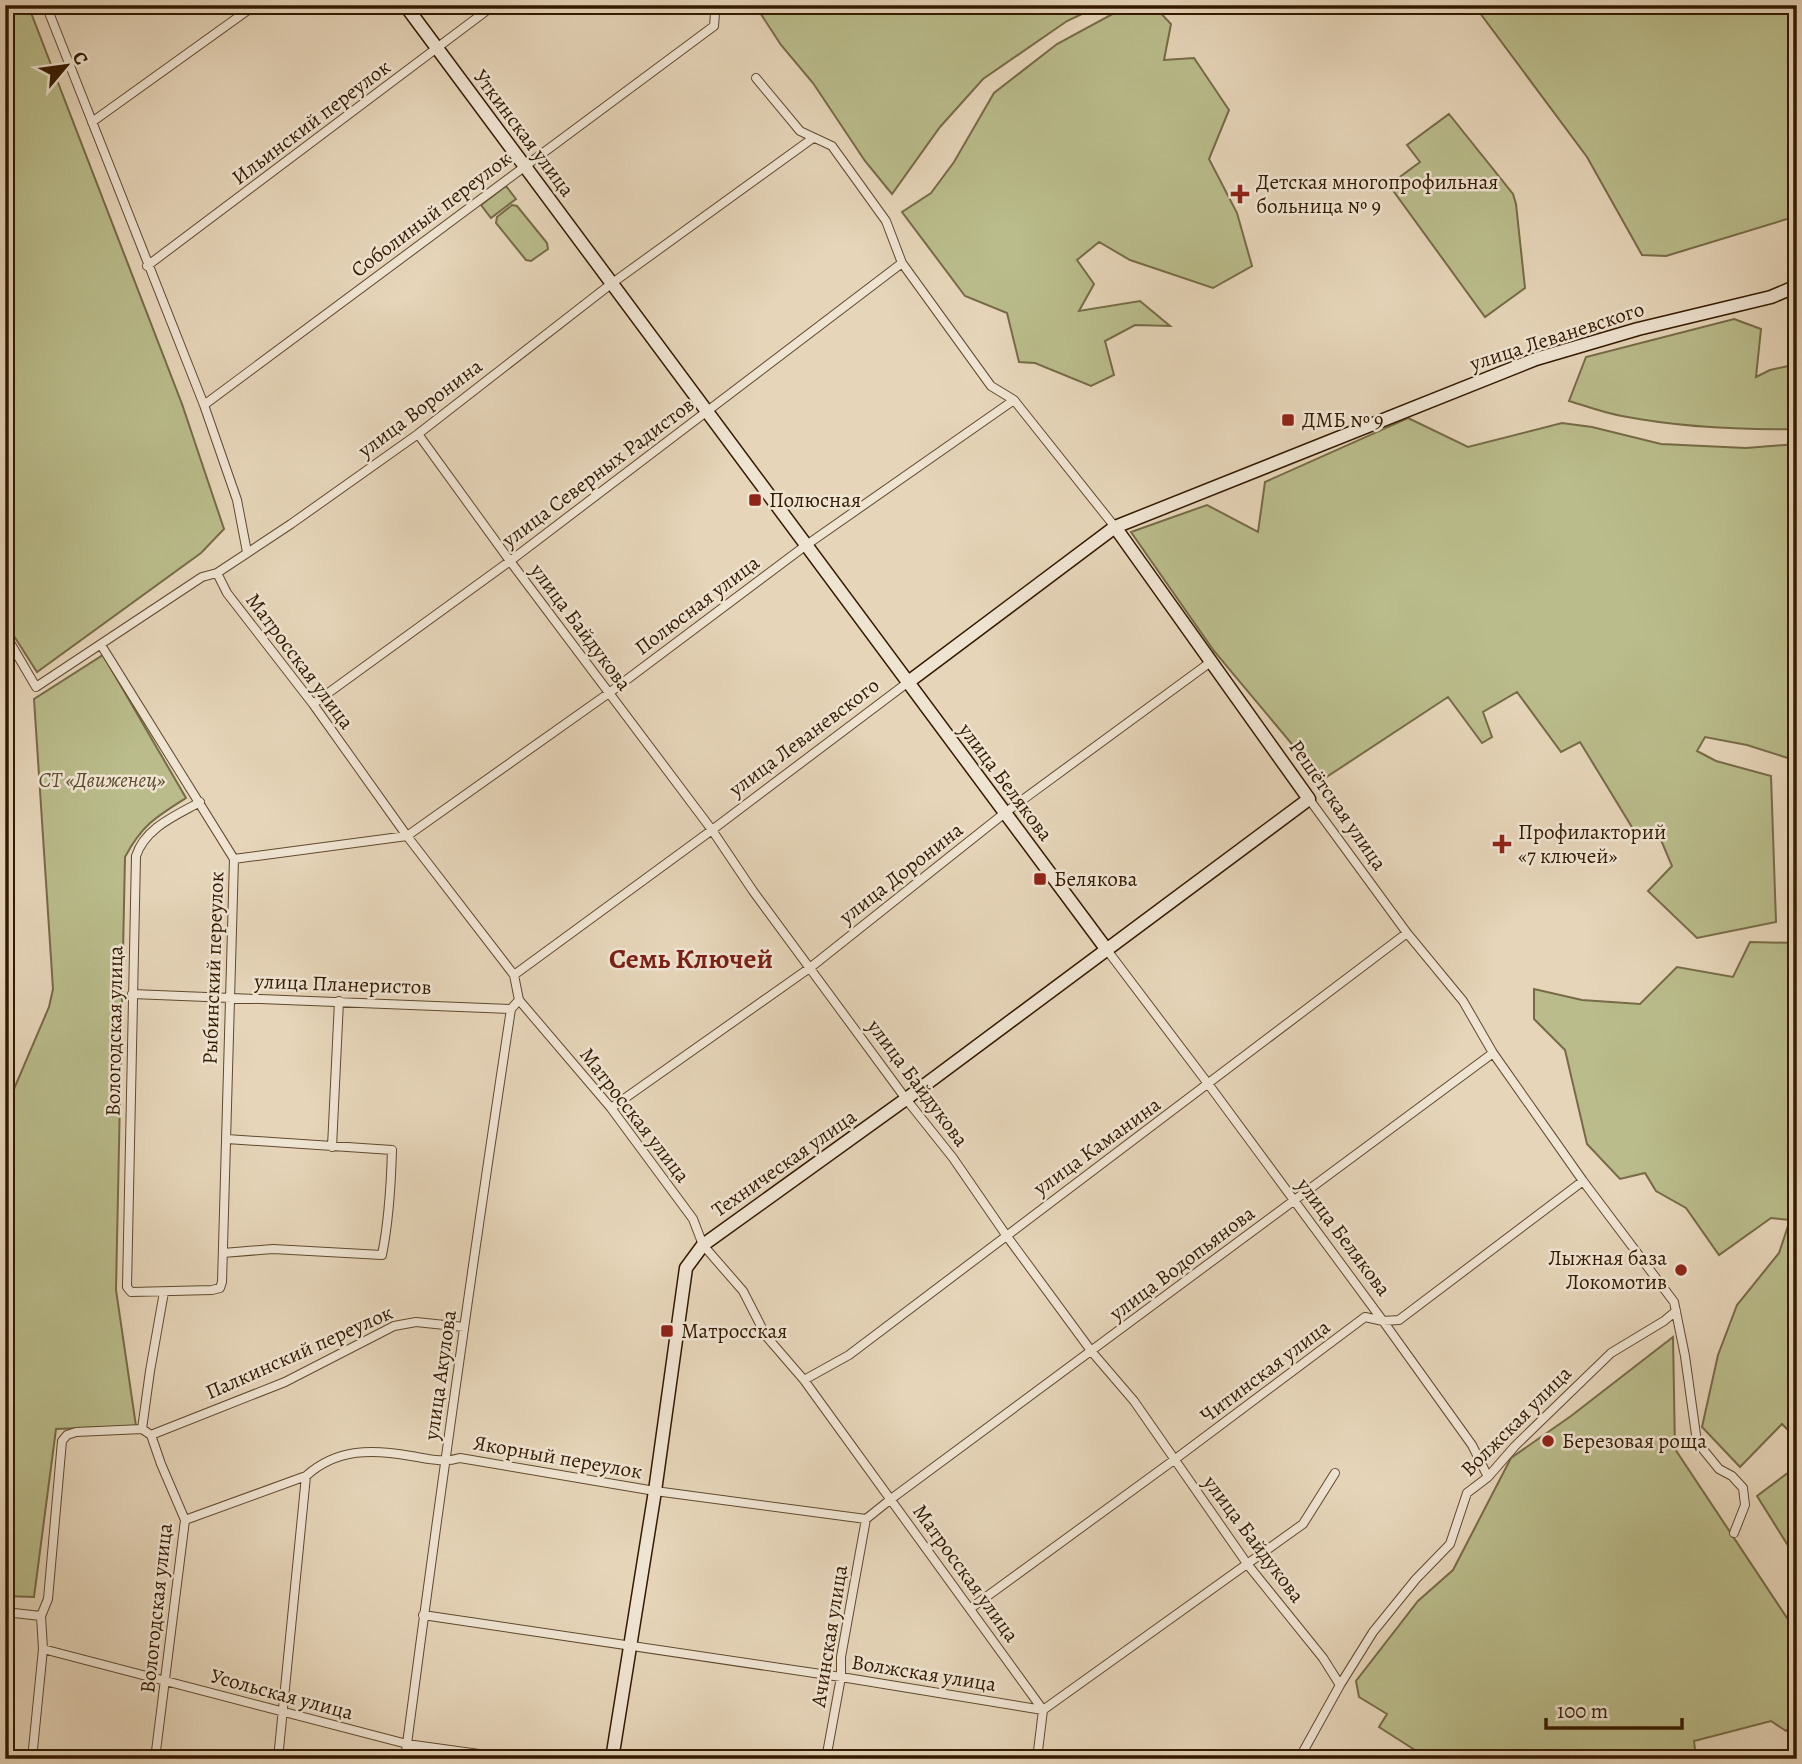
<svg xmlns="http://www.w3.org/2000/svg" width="1802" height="1764" font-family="Alegreya,serif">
	<rect width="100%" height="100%" fill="#e6d5b9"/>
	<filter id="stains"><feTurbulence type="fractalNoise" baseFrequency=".00286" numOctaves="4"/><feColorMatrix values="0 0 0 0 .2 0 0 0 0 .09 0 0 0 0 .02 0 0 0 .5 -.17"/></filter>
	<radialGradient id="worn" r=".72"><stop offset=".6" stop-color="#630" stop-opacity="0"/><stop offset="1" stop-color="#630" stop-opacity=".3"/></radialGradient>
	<path fill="#babc8b" stroke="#766b46" stroke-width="2" d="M5,5H28L182,404L224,529L201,553L37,672L5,622Z
		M755,5H1101L1067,21L983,79L940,127L892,194L865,161L813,83L781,45Z
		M1129,5H1153L1171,24L1164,60L1194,58L1229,110L1209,159L1237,213L1252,266L1213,288L1130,260L1099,242L1077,260L1094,284L1079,311L1140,301L1170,326L1135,325L1105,341L1114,375L1091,386L1035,363L1019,362L1007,313L965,296L902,212L931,193L954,162L994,93L1057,44Z
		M1474,5H1797V216L1666,256L1642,255L1587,157Z
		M1449,114L1513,194L1516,204L1525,288L1485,317L1389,185L1420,162L1407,145Z
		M506,186L516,199L491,218L481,205Z
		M512,205L517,206L547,243L548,249L531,261L526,260L496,223L497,217Z
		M1734,319L1761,329L1756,377L1770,370L1797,364V429C1738,430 1679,427 1622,416C1604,413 1586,406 1569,401L1586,357Z
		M1408,418L1468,447L1562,423L1592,427L1661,444L1746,448L1797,444V761L1747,745L1705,737L1697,751L1716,761L1771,776L1776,922L1697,938L1648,891L1672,866L1661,840L1638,837L1580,742L1561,752L1517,692L1483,712L1492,737L1482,743L1448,697L1322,780L1214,651L1131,532L1207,505L1258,532L1265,482Z
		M103,655L186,798C156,817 142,825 125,857L116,1290L136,1426L56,1429L34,1597L5,1596V1110L49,1007L53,989L34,699Z
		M1750,942L1797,943V1439L1782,1424L1740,1467L1702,1427L1718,1355L1737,1305L1779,1253L1790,1220L1771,1218L1719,1255L1686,1208L1656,1191L1645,1173L1620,1179L1587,1144L1565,1050L1534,1019V989L1582,1000L1640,1004L1677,967L1733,977Z
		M1673,1337L1675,1449L1797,1633V1724L1795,1722L1786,1731L1771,1721L1694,1741L1696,1759H1429L1379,1727L1387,1714L1359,1697L1356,1681L1418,1601L1453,1570L1511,1458L1571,1416Z
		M1797,1466V1560L1757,1496Z"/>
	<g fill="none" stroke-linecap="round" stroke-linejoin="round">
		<defs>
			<path id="street" d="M46,5L204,405L237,500L247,552
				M756,78L800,131L832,146L886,221L902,263L991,386L1014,400L1115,527
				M92,122L255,5
				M147,266L494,5
				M204,405L714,26L715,13L710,5
				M418,434L510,561L712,830L753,891L906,1099L953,1158L1006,1235L1092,1352L1134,1401L1248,1565L1323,1658L1340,1685L1299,1759
				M217,573L227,593L313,704L407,836L514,975L519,1000L611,1108L693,1219L703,1245L743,1291L766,1336L804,1380L1043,1710L1037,1759
				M5,634L36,687L202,577L217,573L291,524L418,434L611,284L813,138
				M101,645L234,859L222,1282L220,1288L212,1290L131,1292L127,1287L136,856C145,828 175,816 200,802
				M313,704L510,561L902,263
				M1309,799L1407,933L1463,1001L1493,1053L1583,1181L1674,1302L1685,1356L1697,1442L1719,1469L1732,1476L1743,1488L1745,1505L1734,1533
				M234,859L407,836L609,693L805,546L1014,400
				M1107,950L1209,1085L1383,1321L1472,1445L1488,1477
				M514,975L712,830L907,683
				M132,994L511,1009
				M611,1108L811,967L1006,812L1212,661
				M332,1147L339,1001
				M223,1253L273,1249L382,1255C389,1220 391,1186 392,1150L227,1139
				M804,1380L849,1355L1407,933
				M142,1429L151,1435L161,1464L185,1520L155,1759
				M142,1429L150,1371L164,1292
				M151,1435L285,1382L394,1326L416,1322L464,1327
				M185,1520L306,1476C337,1448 373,1449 411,1456C429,1459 443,1463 460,1458L655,1491L866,1519L891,1499L1493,1053
				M971,1608L1174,1460L1365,1317L1383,1321L1399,1320L1583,1181
				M5,1612L41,1616
				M423,1615L841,1677L1043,1710L1303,1524L1335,1473
				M43,1649L407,1744L516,1759
				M1340,1685L1373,1632L1416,1579L1450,1544L1467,1493L1488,1477L1515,1446L1611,1353L1664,1321L1676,1311
				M32,1759L43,1649L41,1616L48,1599L62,1441L67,1435L76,1432L142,1429
				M278,1759L306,1476
				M405,1759C438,1508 473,1259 511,1009L519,1000
				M826,1759L841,1677V1657L866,1519"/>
			<path id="secondary" d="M405,5L1107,950
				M907,683L1115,527L1536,359L1638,329L1771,297L1797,286
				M612,1759L655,1491L686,1268L703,1245L906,1099L1309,799L1115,527"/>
		</defs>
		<use href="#street" stroke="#60492e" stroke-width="10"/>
		<use href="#secondary" stroke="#331a00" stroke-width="15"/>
		<use href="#street" stroke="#efe4d2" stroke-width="8"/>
		<use href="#secondary" stroke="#efe4d2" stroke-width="12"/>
	</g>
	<g fill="#8f2418" stroke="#efe4d2" stroke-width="2.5">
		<path d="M1236.5 183.5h7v7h7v7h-7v7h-7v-7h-7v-7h7z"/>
		<rect x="1281" y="413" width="14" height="14" rx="3.5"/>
		<rect x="748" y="493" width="14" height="14" rx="3.5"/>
		<path d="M1498.5 833.5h7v7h7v7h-7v7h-7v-7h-7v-7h7z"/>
		<rect x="1033" y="872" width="14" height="14" rx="3.5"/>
		<circle cx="1681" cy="1270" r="7"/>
		<rect x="660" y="1324" width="14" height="14" rx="3.5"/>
		<circle cx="1548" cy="1441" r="7"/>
	</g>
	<g text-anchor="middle" stroke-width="5" stroke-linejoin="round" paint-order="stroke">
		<g font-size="21" fill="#331a00" stroke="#efe4d2">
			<text transform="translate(311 122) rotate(-37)" y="7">Ильинский переулок</text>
			<text transform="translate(524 133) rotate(53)" y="7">Уткинская улица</text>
			<text transform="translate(431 214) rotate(-37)" y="7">Соболиный переулок</text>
			<text transform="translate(1557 336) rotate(-18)" y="7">улица Леваневского</text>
			<text transform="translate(420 408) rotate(-37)" y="7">улица Воронина</text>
			<text transform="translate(598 472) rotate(-37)" y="7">улица Северных Радистов</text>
			<text transform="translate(697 605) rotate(-37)" y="7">Полюсная улица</text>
			<text transform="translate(581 627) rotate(53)" y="7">улица Байдукова</text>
			<text transform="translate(300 661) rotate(53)" y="7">Матросская улица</text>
			<text transform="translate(804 737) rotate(-37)" y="7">улица Леваневского</text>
			<text transform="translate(1006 782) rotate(53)" y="7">улица Белякова</text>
			<text transform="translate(1338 805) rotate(55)" y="7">Решётская улица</text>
			<text transform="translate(901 873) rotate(-38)" y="7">улица Доронина</text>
			<text transform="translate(213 968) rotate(-88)" y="7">Рыбинский переулок</text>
			<text transform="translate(343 984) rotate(2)" y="7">улица Планеристов</text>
			<text transform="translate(114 1031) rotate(-89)" y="7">Вологодская улица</text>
			<text transform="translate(918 1083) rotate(53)" y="7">улица Байдукова</text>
			<text transform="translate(635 1115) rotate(52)" y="7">Матросская улица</text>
			<text transform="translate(1097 1146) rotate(-36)" y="7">улица Каманина</text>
			<text transform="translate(784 1163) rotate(-35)" y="7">Техническая улица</text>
			<text transform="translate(1344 1237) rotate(53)" y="7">улица Белякова</text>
			<text transform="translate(1182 1263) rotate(-37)" y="7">улица Водопьянова</text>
			<text transform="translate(299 1352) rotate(-24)" y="7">Палкинский переулок</text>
			<text transform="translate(1265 1371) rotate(-37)" y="7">Читинская улица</text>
			<text transform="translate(440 1375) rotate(-82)" y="7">улица Акулова</text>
			<text transform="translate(1516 1421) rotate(-45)" y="7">Волжская улица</text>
			<text transform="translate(558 1457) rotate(10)" y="7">Якорный переулок</text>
			<text transform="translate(1254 1539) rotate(53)" y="7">улица Байдукова</text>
			<text transform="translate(966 1573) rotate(54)" y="7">Матросская улица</text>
			<text transform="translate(156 1608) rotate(-84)" y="7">Вологодская улица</text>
			<text transform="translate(829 1636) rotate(-81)" y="7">Ачинская улица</text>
			<text transform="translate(924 1673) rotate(9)" y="7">Волжская улица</text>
			<text transform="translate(282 1694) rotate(15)" y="7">Усольская улица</text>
		</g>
		<g font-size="21" fill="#331a00" stroke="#efe4d2" text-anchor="start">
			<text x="1256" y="189">Детская многопрофильная<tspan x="1256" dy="24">больница № 9</tspan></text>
			<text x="1302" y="427">ДМБ № 9</text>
			<text x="769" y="507">Полюсная</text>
			<text x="1518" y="839">Профилакторий<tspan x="1518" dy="24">«7 ключей»</tspan></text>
			<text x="1054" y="886">Белякова</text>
			<text x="1667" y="1265" text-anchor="end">Лыжная база<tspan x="1667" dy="24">Локомотив</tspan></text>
			<text x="681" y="1338">Матросская</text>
			<text x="1562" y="1448">Березовая роща</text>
		</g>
		<g font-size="21" font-style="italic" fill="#5c4b2a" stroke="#efe4d2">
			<text x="102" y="787">СТ «Движенец»</text>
		</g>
		<g font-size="28" font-weight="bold" fill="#7a1f14" stroke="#efe4d2">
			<text x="691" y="968">Семь Ключей</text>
		</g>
	</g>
	<rect width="1802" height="1764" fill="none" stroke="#e6d5b9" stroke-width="28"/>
	<rect x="7" y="7" width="1788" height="1750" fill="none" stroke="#331a00" stroke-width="3.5"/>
	<rect x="14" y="14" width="1774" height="1736" fill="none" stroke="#331a00" stroke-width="2"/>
	<g transform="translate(66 66) rotate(61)" stroke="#efe4d2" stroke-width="5" paint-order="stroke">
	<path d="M0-5L12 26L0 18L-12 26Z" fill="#331a00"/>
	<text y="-10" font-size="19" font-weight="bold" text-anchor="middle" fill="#331a00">С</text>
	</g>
	<path d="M1546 1718v10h136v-10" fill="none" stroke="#331a00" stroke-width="3.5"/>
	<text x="1557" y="1718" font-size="21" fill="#331a00" stroke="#efe4d2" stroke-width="5" paint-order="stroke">100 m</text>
	<rect width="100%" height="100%" filter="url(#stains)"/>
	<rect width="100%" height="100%" fill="url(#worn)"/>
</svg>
